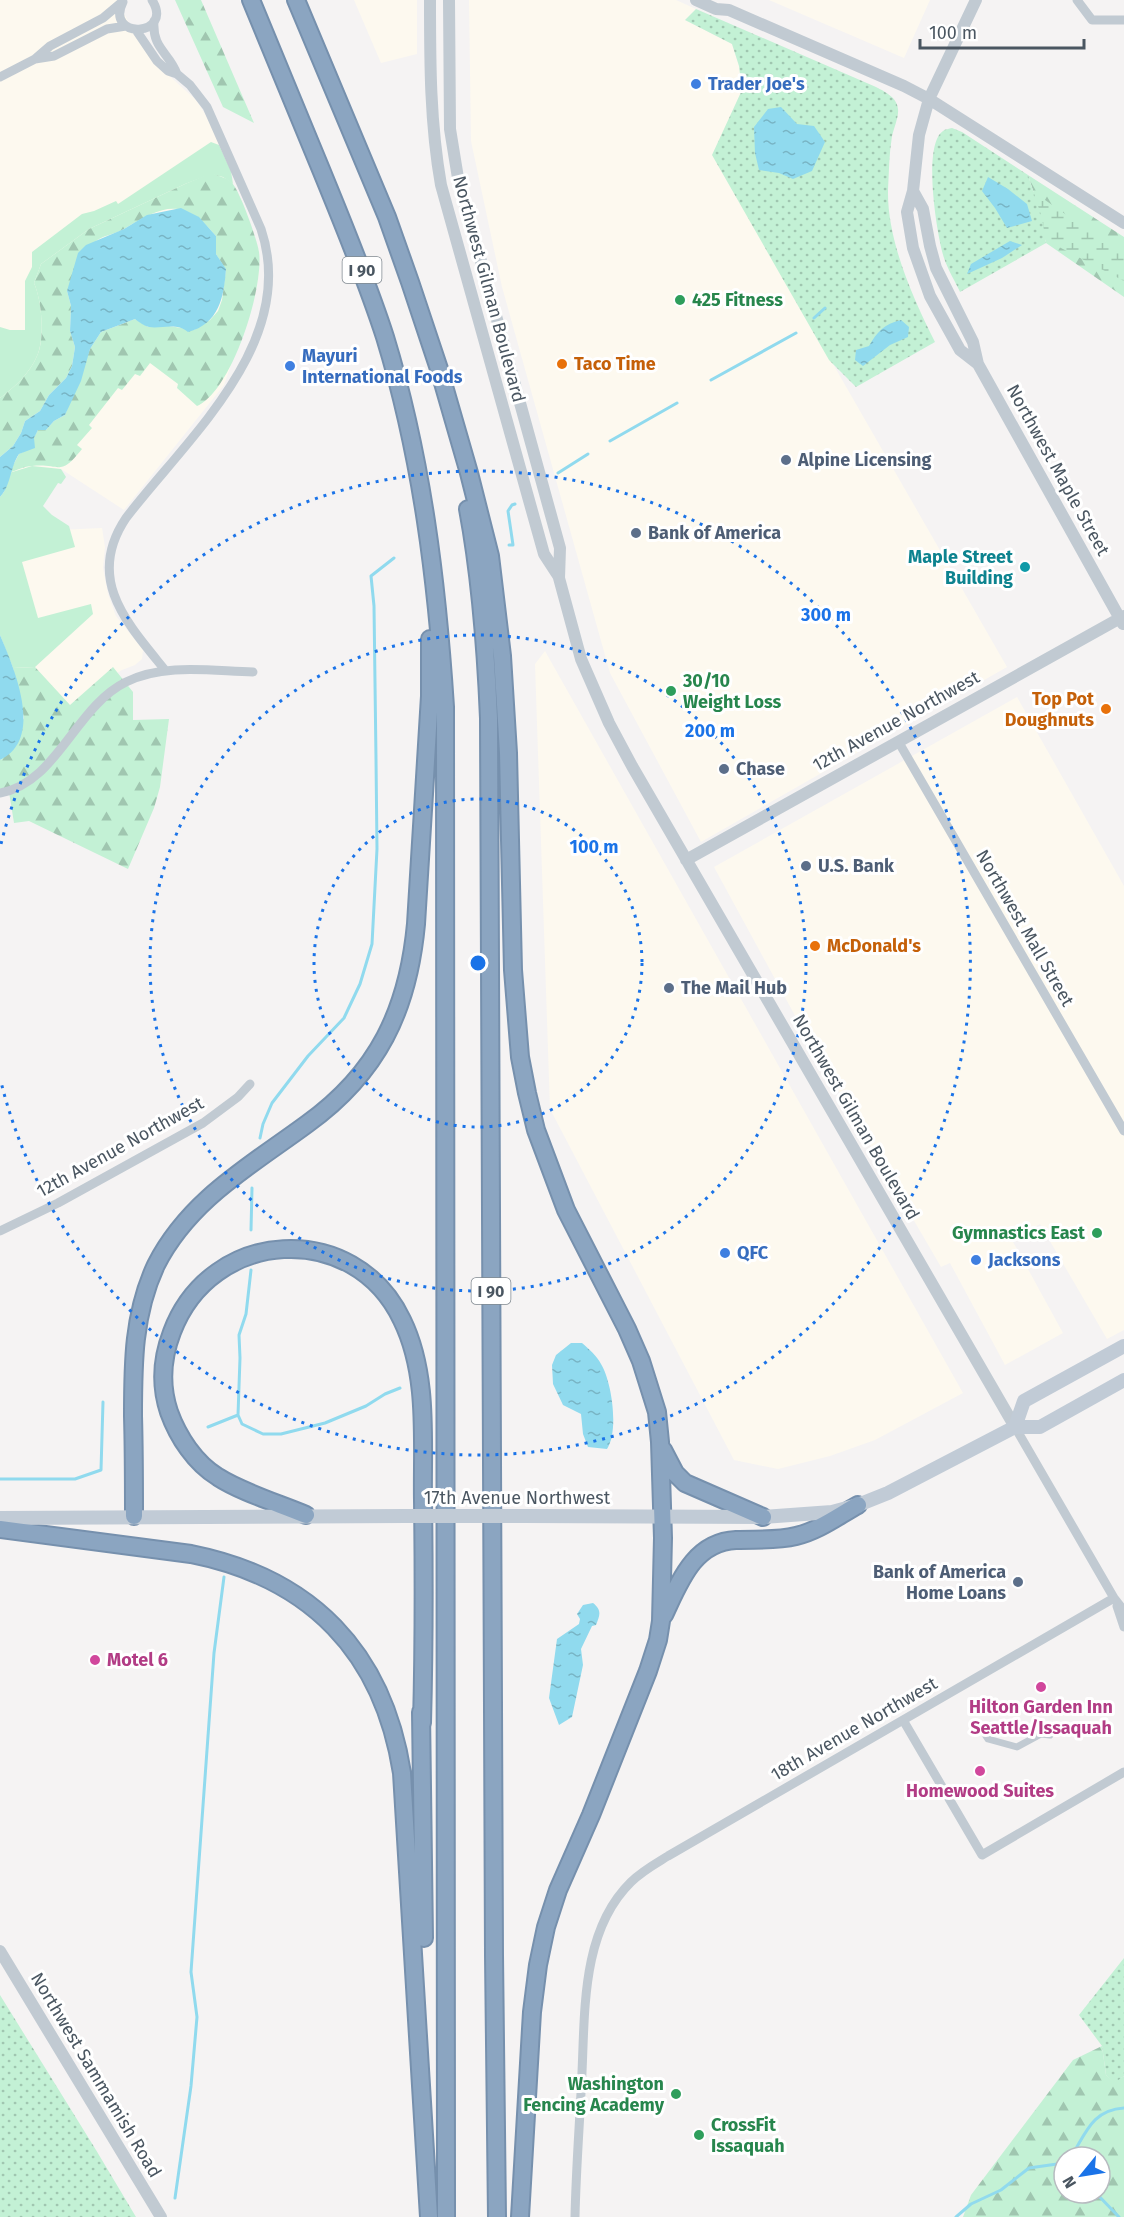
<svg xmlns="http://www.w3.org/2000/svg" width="1124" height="2217" font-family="'Fira Sans',sans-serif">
	<defs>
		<pattern id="forest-firs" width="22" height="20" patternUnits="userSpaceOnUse" patternTransform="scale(1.5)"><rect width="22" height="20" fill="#c3f1d5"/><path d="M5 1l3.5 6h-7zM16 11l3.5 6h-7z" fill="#a0c6b0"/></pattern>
		<pattern id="wetland-marsh" width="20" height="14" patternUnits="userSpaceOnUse" patternTransform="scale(1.5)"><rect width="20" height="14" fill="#c3f1d5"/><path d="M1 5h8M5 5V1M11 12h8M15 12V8" fill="none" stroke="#a0c6b0"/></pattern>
		<pattern id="park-dots" width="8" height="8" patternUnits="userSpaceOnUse" patternTransform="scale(1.5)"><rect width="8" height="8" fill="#c3f1d5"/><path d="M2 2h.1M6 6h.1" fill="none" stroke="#a0c6b0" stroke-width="1.8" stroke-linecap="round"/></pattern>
		<pattern id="water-ripples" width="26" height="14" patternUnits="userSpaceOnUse" patternTransform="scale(1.5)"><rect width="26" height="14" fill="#90daee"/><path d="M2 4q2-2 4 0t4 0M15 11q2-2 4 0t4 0" fill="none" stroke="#78b4c4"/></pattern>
	</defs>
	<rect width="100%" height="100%" fill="#f5f3f3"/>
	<path fill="#fdf9ef" d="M0,0H117L138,40L154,62L196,100L210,122L231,171L233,184L253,231L259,252V273L255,296L224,385L124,510L61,469L51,474L33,495L59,530L102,528L105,547L103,568L108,594L116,616L143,650L142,659L135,665L122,670L101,683L0,779Z
		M354,0H417V54L381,63Z
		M469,0H676L696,9L685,20L732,44L739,66L742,90L713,155L1007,667L701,842L610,673L502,287L471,141Z
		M769,0H930L904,58Z
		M545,651L963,1393L875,1440L830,1456L778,1469L734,1460L550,1109L535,664Z
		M1017,697L1124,886V1330L1107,1339L1040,1224L1012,1240L1063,1333L1005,1365L950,1263L941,1267L799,1023L714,867Z"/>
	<path fill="#c3f1d5" d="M211,142L219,145L231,171L233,184L223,177L211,174L185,184L89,229L41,264L34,283C42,301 45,338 37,356C30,373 14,388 0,398V327L10,330H25V281L32,267V252L82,214L94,211L116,201L118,204Z
		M32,466L61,469L66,477L61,484L58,483L43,506L52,515L69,526L75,547L22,562L38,618L91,604L93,614L35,667L13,668L0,635V497L4,492L9,473Z"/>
	<path fill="url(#forest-firs)" fill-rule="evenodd" d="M175,0H201L254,123L223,107Z
		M211,173C218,176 226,177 232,183C240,191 257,239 259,252C264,288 232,391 197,406L177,388L178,384L150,363L140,376L135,374L122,390L118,388L89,425L92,428L77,445L82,449C59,478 61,463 32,466C25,466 17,470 9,473L19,454L27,450L38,430H46L54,421L65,415L90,349L101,332L135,319L148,327L169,326L194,330L210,320L218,311L222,300L226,270L216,254V236C183,197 164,205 124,229C116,234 100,236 95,242C83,256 76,276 67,291L71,306L70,331L75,347L72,366L66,378L49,395L40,411L25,421L21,433L13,446L0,457V398C14,388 30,373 37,356C45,339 42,301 34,283L41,264L89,229L185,184Z
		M1028,175L1124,237V297L1046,243L1042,218Z
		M35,667L70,705L113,667L133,692V720L169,719L160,787L154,808L128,869L29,821L14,823L9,792L0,793V760L2,759L24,718L13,668Z
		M1102,2046L1106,2075L1114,2082L1124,2076V2217H963L971,2195L1073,2060ZM1064,2157H1100V2193H1064Z"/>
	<path fill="url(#wetland-marsh)" d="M986,159L1124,255V281L1040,237Z"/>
	<path fill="url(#park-dots)" d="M696,9L876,87C885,92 897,97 898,109C899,116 894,128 892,136C889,154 889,172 888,190C887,241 913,298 935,342L856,387L829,360L712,155L742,90L739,66L732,44L685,20Z
		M952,128L962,132L1028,175L1042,218L1046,243L960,292C955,281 948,270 944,258C937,236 922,145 943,131C945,129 949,129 952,128Z
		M1124,1958V2076L1114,2083L1106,2075L1102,2046L1079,2015Z
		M0,1995L96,2150L136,2217H0Z"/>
	<path fill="url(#water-ripples)" d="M781,107L797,124L814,126L825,142L812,171L793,179L779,173L759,170L755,153L754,127L768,109Z
		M988,177L1008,189L1027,204L1032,221L1007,228L995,208L982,191Z
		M181,208L199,217L216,236V254L226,269C224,297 219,324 188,332C176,322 162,329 149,327C144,326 139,322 135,319L101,332L90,349L81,381L65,415L54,421L46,430H38L34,438L35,448L19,454C10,467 11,486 0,497V457L13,446L21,433L25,421L40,411L49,395L66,378L72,366L75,347L70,331L71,306L67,291L78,253L86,245L124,229L147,215Z
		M1010,241L1022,245L1002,258L967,274L971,264Z
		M901,320L909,327L908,337L890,345L863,366L855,360L856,350L869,346C877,332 884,324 901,320Z
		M0,635C14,668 45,739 0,760Z
		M571,1343H582C589,1349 597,1356 601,1364C612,1382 619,1431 607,1449L588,1447L583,1434L581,1414L563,1405L553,1384L552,1365L556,1355Z
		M593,1603C602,1610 600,1615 596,1625L592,1626L581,1649L583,1665L572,1717L559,1725L549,1698L557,1639L579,1624L580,1619L577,1614L583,1605Z"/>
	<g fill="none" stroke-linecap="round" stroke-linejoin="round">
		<path stroke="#90daee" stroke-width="3" d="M814,318L825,308
			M711,380L796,333
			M610,441L677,403
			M558,473L588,454
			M509,545H513L508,511L512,505L515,504
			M260,1138L263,1124L272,1103L308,1056L344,1018L360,984L372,944L377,849L376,759L374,606L371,576L394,558
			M251,1230L252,1188
			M251,1270L246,1314L239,1335L240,1358L238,1415L242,1424L263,1434H281L325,1423L366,1406L385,1394L400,1388
			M208,1427L238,1415
			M0,1479H75L101,1470L103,1402
			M1071,2157C1086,2133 1092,2110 1124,2108
			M1096,2193L1119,2217
			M175,2198L191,2086L197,2017L191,1972L214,1653L224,1577
			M956,2217L971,2204L1001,2190L1029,2168L1064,2163"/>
		<defs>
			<path id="motorway" d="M251,0C275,57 298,115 322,172C344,226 367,281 385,337C422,458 437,582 445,707L446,2217
				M296,0L387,217L410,282L439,369L469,473L490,556L502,656L508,753L513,970L520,1057L527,1093L536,1130L566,1210L627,1329L641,1361L657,1412L660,1442L663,1538L661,1621L658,1640L648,1671L591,1815L558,1890L546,1927L538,1965L532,2012L520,2217
				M468,509C481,578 486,648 489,718L494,1955L497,2217
				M663,1450L675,1473L685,1483L763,1517
				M306,1515C280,1504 241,1492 218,1477C195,1463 178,1437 169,1412C160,1385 162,1358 172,1332C211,1228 354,1219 402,1320C429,1375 422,1441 423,1500C424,1575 424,1649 422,1723
				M134,1516C134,1483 134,1450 133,1416C133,1364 133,1314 156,1265C189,1200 250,1166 307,1124C378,1073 408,1010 416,924L430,696V639
				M0,1529L191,1554C311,1578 383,1652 402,1773L429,2217
				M664,1615C680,1581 694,1542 736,1540C756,1539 776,1541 796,1536C818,1531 838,1516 858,1505
				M421,1712L424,1938"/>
		</defs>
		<use href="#motorway" stroke="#7690ad" stroke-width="20"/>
		<path stroke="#c1cad2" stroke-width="7" d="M984,1733L988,1739L1017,1747L1041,1734L1050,1735"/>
		<path stroke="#c1cad2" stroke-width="9" d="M1077,0L1092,20H1124
			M123,2C104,40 175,37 152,0
			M154,21C152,49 169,52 177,74
			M136,30L157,61L168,71L177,74L190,85L207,107L261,229C299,342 188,437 126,518C85,579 127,623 165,670
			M35,59L54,56L107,29L126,26
			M0,77L35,59L50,46L103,18L122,2
			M898,741L1124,1131
			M0,793C57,783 75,707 126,682C164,663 211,671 253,672
			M0,1231L58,1203L203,1123L238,1097L250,1084
			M1015,1427L1114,1598L1124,1611
			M1117,1606L1124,1627
			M903,1720L982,1855L1124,1772
			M575,2217C576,2168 580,2120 582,2072C585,2008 582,1930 631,1882C642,1871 655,1864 668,1856L1114,1598"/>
		<path stroke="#c1cad2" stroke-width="12" d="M430,0C430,62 430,123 441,185L544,554L559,577
			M449,0L450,129L458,178L560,548L559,578L581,659L609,723L632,766L1015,1427
			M696,0L716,9L729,10L904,86L929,99L1124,223
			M976,0L929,99L919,135L913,191L907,212L913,248L930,296L960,350L978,364
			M913,191L923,209L930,246L936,268L973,342L978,364L1123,624
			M686,860L1124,616
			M0,1951L161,2217"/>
		<path stroke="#c1cbd6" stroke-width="14" d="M1015,1427L1024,1401L1124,1346
			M524,1516L763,1517L832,1512L858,1505L888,1493L1015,1427H1040L1124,1380
			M0,1518L406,1516"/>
		<use href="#motorway" stroke="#8ba5c1" stroke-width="16"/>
		<path stroke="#c1cbd6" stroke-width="14" d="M406,1516H524"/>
	</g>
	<g fill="none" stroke="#1a73e8" stroke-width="3" stroke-dasharray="3 6">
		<circle cx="478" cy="963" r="164"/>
		<circle cx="478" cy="963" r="328"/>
		<path d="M1 844A492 492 0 1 1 1 1082"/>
	</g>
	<g fill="#3f7fe0" stroke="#fff" stroke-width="2">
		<circle cx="696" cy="84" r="6"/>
		<circle cx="290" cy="366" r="6"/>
		<circle cx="725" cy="1253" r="6"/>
		<circle cx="976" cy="1260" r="6"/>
	</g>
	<g fill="#2e9e5b" stroke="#fff" stroke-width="2">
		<circle cx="680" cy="300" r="6"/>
		<circle cx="671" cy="691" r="6"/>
		<circle cx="1097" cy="1233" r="6"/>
		<circle cx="676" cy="2094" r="6"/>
		<circle cx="699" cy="2135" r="6"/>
	</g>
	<g fill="#e8710a" stroke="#fff" stroke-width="2">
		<circle cx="562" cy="364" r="6"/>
		<circle cx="1106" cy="709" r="6"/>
		<circle cx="815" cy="946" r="6"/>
	</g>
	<g fill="#5c6f8a" stroke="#fff" stroke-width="2">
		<circle cx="786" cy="460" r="6"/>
		<circle cx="636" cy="533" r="6"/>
		<circle cx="724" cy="769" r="6"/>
		<circle cx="806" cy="866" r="6"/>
		<circle cx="669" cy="988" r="6"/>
		<circle cx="1018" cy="1582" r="6"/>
	</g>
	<circle fill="#0f9aa8" stroke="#fff" stroke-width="2" cx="1025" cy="567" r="6"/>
	<g fill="#d1479c" stroke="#fff" stroke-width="2">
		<circle cx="95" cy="1660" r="6"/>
		<circle cx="1041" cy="1687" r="6"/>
		<circle cx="980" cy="1771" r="6"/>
	</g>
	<g text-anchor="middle" stroke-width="6" stroke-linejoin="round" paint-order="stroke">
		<g fill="#fff" stroke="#808990" stroke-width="1.5">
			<rect x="342.5" y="257" width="39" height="26" rx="4.5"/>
			<rect x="471.5" y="1278" width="39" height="26" rx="4.5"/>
		</g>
		<g font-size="16" font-weight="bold" fill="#4a5661">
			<text x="362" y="276">I 90</text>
			<text x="491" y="1297">I 90</text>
		</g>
		<g font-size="18" font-weight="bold" fill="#366cbe" stroke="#fff" text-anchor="start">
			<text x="708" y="90">Trader Joe's</text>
			<text x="302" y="362">Mayuri<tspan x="302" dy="21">International Foods</tspan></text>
			<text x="737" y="1259">QFC</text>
			<text x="988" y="1266">Jacksons</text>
		</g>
		<g font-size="18" fill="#4a5661" stroke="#fff">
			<text transform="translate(489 289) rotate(75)" y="6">Northwest Gilman Boulevard</text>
			<text transform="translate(1058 470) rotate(61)" y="6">Northwest Maple Street</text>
			<text transform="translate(896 721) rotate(-29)" y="6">12th Avenue Northwest</text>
			<text transform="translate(1025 928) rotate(60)" y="6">Northwest Mall Street</text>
			<text transform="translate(856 1117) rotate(60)" y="6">Northwest Gilman Boulevard</text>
			<text transform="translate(120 1147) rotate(-29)" y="6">12th Avenue Northwest</text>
			<text x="517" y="1504">17th Avenue Northwest</text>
			<text transform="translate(854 1729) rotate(-30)" y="6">18th Avenue Northwest</text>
			<text transform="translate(96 2075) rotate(59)" y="6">Northwest Sammamish Road</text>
		</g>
		<g font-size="18" font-weight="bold" fill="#27864d" stroke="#fff" text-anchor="start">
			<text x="692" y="306">425 Fitness</text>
			<text x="683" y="687">30/10<tspan x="683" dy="21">Weight Loss</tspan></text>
			<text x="1085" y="1239" text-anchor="end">Gymnastics East</text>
			<text x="664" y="2090" text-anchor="end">Washington<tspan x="664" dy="21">Fencing Academy</tspan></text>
			<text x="711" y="2131">CrossFit<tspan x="711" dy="21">Issaquah</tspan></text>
		</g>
		<g font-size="18" font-weight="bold" fill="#c56008" stroke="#fff" text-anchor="start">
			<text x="574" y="370">Taco Time</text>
			<text x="1094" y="705" text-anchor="end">Top Pot<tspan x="1094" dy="21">Doughnuts</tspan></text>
			<text x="827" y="952">McDonald's</text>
		</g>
		<g font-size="18" font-weight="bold" fill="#4e5e75" stroke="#fff" text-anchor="start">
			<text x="798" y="466">Alpine Licensing</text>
			<text x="648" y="539">Bank of America</text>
			<text x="736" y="775">Chase</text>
			<text x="818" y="872">U.S. Bank</text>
			<text x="681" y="994">The Mail Hub</text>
			<text x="1006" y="1578" text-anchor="end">Bank of America<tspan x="1006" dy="21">Home Loans</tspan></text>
		</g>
		<g font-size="18" font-weight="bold" fill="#0d838f" stroke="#fff" text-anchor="end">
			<text x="1013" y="563">Maple Street<tspan x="1013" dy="21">Building</tspan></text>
		</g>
		<g font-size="18" font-weight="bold" fill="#b23c85" stroke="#fff">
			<text x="107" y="1666" text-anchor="start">Motel 6</text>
			<text x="1041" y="1713">Hilton Garden Inn<tspan x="1041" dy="21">Seattle/Issaquah</tspan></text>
			<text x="980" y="1797">Homewood Suites</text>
		</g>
	</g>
	<circle cx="478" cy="963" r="9" fill="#1a73e8" stroke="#fff" stroke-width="3"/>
	<g font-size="18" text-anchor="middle" font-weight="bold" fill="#1a73e8" stroke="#fff" stroke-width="6" stroke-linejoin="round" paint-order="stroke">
		<text x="826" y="621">300 m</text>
		<text x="710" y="737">200 m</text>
		<text x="594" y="853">100 m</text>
	</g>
	<g transform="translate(1082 2175) rotate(240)"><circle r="28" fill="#ffffff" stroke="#b7bbc0" stroke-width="1.5"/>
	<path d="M0-4.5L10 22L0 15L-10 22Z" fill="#1a73e8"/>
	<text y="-9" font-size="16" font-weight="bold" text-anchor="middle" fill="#4a5661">N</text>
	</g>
	<path d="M920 39v9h164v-9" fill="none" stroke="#4a5661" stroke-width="3"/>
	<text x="929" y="39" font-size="18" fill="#4a5661" stroke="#ffffff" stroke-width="4.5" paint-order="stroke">100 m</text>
</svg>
